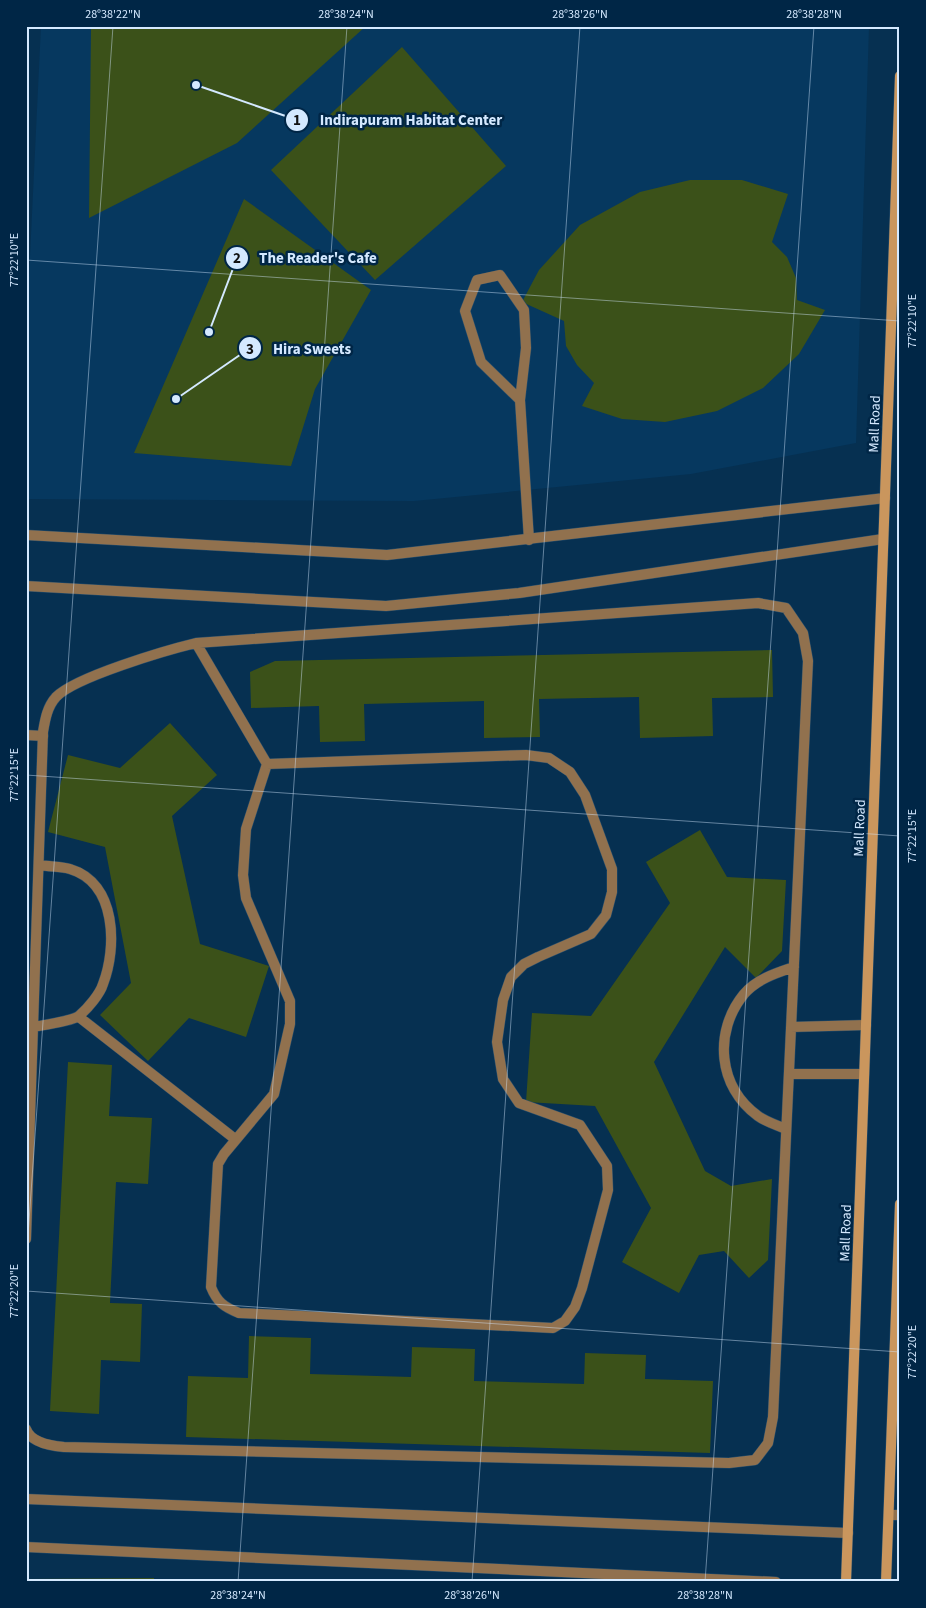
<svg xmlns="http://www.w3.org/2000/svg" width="926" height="1608" font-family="'Source Sans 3',sans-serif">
	<rect width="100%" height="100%" fill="#063051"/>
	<path fill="#06385f" d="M41,26H869L856,443L691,474L414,501L26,499V340Z"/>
	<path fill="#3b5119" d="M91,26H366L237,143L89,218Z
		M402,47L506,166L375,280L271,170Z
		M690,180H742L788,194L772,242L787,257L796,278L797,300L825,310L799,354L763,388L717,411L665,422L622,419L582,406L594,383L577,365L566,346L564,321L522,302L539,270L580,225L640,192Z
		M244,199L371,290L315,389L291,466L134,453Z
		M772,650L773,697L712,698L713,736L640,738L639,697L539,699L540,737L484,738V701L364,704L365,741L320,742L319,706L251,708L250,672L275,661Z
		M170,723L217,775L172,816L200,944L269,966L246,1037L189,1018L148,1061L100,1015L131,983L105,847L48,832L68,755L120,768Z
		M700,830L727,877L786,880L782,951L756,978L725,947L654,1062L705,1171L731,1186L772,1179L768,1260L749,1278L724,1251L699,1255L679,1293L622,1262L651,1208L595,1106L526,1102L532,1013L591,1016L670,903L646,862Z
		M68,1062L112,1065L109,1116L152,1118L148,1184L116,1182L110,1303L142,1304L140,1362L101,1360L99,1414L50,1411Z
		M249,1336L311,1338L310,1374L411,1377L412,1347L475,1349L474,1381L584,1384L585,1353L646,1355L645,1379L713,1381L710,1453L186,1437L188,1376L248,1378Z
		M154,1578V1582H26V1579Z"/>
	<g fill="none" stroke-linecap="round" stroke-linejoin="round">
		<defs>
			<path id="lane" d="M520,400L481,362L465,311L477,280L500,275L524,310L526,348L520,400L529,540
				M26,735L43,736"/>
			<path id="street" d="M26,535L387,555L885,498
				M26,586L386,606L519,593L883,539
				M196,643L267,764L526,755L549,758L570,772L585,795L612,869V892L606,915L591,934L538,957L524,964L511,977L503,1000L497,1042L503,1079L519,1103L580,1125L607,1166L608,1190L582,1288L575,1307L565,1321L553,1328L239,1313C224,1307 217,1302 211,1287L218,1164L224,1154L274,1094L290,1024V1001L246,898L243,875L246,829L267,764
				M79,1017L235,1139
				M791,1027L866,1025
				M789,1074H864
				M786,1129C777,1125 766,1122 758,1116C718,1087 713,1032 744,994C757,979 776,973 794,967
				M26,1239L33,1027C43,1025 74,1021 80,1015C88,1008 100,994 103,984C117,948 117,883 70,869C61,866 50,867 40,865
				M26,1429C31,1443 52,1446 64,1447L729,1463L755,1460L768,1443L773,1417L808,661L803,633L786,608L758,603L196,643C167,650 75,677 56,697C47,707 45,720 43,732L33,1027
				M26,1499L848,1533
				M889,1515H900
				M26,1547L776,1582"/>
			<path id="secondary" d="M846,1582L900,76
				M886,1582L900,1204"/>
		</defs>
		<use href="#lane" stroke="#274e6d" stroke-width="11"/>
		<use href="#street" stroke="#274e6d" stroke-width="11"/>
		<use href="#secondary" stroke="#274e6d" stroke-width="11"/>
		<use href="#lane" stroke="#91714e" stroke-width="10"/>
		<use href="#street" stroke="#91714e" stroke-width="10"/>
		<use href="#secondary" stroke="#ca965d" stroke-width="10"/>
	</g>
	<path fill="none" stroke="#d4e9ff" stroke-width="1" stroke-opacity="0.45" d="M26,260L900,321M26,775L900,836M26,1264L113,26M26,1291L900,1352M238,1582L347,26M472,1582L580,26M705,1582L814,26"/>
	<g text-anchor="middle" stroke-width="5" stroke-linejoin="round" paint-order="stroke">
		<g font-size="14" fill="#d4e9ff" stroke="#002646">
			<text transform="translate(874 424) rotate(-88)" y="5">Mall Road</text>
			<text transform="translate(859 828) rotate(-88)" y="5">Mall Road</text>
			<text transform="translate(845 1233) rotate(-88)" y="5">Mall Road</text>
		</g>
	</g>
	<path fill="none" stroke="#d4e9ff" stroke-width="2" d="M196 85L297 120M209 332L237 258M176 399L250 348"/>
	<g fill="#d4e9ff" stroke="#002646" stroke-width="2">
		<circle cx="196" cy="85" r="5"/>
		<circle cx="209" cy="332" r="5"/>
		<circle cx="176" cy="399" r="5"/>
		<circle cx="297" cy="120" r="12"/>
		<circle cx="237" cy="258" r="12"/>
		<circle cx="250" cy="348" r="12"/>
	</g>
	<g font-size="15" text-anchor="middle" font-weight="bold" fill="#111">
		<text x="297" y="125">1</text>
		<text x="237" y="263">2</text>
		<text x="250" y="354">3</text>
	</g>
	<g font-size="15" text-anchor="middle" font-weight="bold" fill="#d4e9ff" stroke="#002646" stroke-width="5" stroke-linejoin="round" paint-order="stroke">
		<text x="411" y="125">Indirapuram Habitat Center</text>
		<text x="318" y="263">The Reader's Cafe</text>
		<text x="312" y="354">Hira Sweets</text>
	</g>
	<rect width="926" height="1608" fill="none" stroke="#002646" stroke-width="55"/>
	<rect x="28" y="28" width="870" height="1552" fill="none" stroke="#d4e9ff" stroke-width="2"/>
	<g font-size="12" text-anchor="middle" fill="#d4e9ff">
		<text x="113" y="18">28°38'22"N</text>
		<text x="346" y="18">28°38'24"N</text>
		<text x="580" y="18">28°38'26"N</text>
		<text x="814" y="18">28°38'28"N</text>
		<text transform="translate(14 260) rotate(-90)" y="4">77°22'10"E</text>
		<text transform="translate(912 321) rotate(-90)" y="4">77°22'10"E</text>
		<text transform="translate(14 775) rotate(-90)" y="4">77°22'15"E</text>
		<text transform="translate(912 836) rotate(-90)" y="4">77°22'15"E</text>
		<text transform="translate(14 1291) rotate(-90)" y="4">77°22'20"E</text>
		<text transform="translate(912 1352) rotate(-90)" y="4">77°22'20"E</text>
		<text x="238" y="1599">28°38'24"N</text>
		<text x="472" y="1599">28°38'26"N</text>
		<text x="705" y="1599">28°38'28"N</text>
	</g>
</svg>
